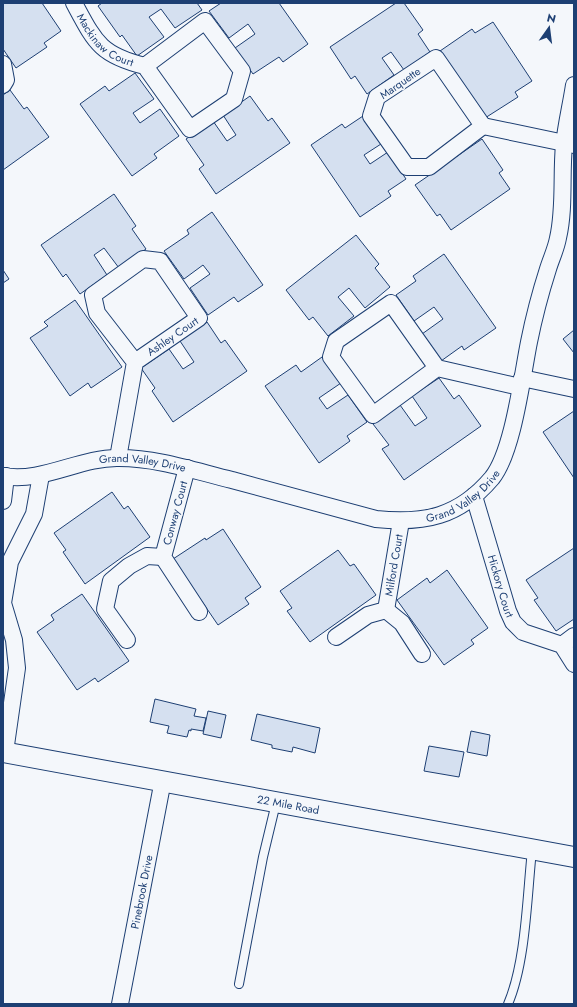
<svg xmlns="http://www.w3.org/2000/svg" width="577" height="1007" font-family="Jost,sans-serif">
	<rect width="100%" height="100%" fill="#f4f7fb"/>
	<path fill="#d5e0f0" stroke="#1d3f73" d="M3,3H42L61,31L44,43L47,47L16,68L3,49Z
		M102,3H197L202,10L175,28L161,9L149,17L164,37L137,56L122,35L120,37L98,6Z
		M221,3H279L308,44L283,62L279,57L253,74L235,48L255,34L248,24L229,38L209,11Z
		M396,3H404L423,30L418,34L430,52L404,70L391,52L382,58L394,75L367,94L355,76L351,79L330,47Z
		M493,22L532,81L515,92L518,97L485,118L440,51L472,29L475,33Z
		M135,73L154,99L133,113L140,123L160,109L179,136L154,154L157,158L132,176L80,104L105,86L109,91Z
		M10,90L24,109L27,107L49,137L3,170V95Z
		M250,96L268,121L272,118L290,143L216,194L199,169L204,165L186,139L213,121L227,141L236,135L223,115Z
		M363,116L381,144L364,155L370,164L388,152L406,179L388,191L391,196L360,217L311,145L342,124L345,128Z
		M482,139L503,170L499,173L510,189L451,230L440,214L437,216L415,185Z
		M114,194L136,226L132,229L146,249L119,268L104,248L94,255L107,275L80,294L66,274L63,277L41,245Z
		M212,212L263,285L238,302L234,297L208,315L190,288L210,274L203,265L184,279L164,251L189,234L187,230Z
		M356,235L379,264L375,268L390,287L365,308L349,288L338,297L354,316L328,336L313,317L309,320L286,290Z
		M444,254L496,328L464,350L462,346L441,361L422,334L443,319L434,307L414,321L396,295L416,281L413,276Z
		M3,270L9,279L3,283Z
		M75,300L122,367L91,388L88,383L70,396L30,338L48,326L44,322Z
		M207,322L221,343L225,340L247,371L173,422L152,391L155,388L141,368L169,349L183,369L194,362L180,341Z
		M574,330V353L563,339Z
		M322,357L341,383L319,398L327,409L348,395L367,422L347,436L350,441L319,463L265,386L296,365L301,372Z
		M439,378L454,399L459,395L481,426L404,480L382,449L389,445L373,424L400,405L415,426L427,418L412,396Z
		M574,411V478L543,432Z
		M112,492L124,509L128,506L150,537L85,584L63,552L66,550L54,533Z
		M223,529L261,587L245,598L249,604L218,625L173,559L205,538L206,540Z
		M574,548V619L556,631L534,600L538,598L526,580Z
		M338,550L350,566L354,564L376,595L310,642L287,611L292,608L280,591Z
		M447,570L488,628L471,640L474,644L444,665L397,600L427,578L430,583Z
		M82,594L129,661L98,682L95,678L77,690L37,632L54,620L51,615Z
		M155,699L196,709L194,716L206,718L203,731L191,729V731L189,730L187,737L167,733L169,726L150,722Z
		M208,711L226,715L221,738L203,734Z
		M257,714L320,728L315,753L293,747L292,752L272,748V745L251,740Z
		M471,731L490,735L487,756L467,752Z
		M429,746L464,752L459,777L424,771Z"/>
	<g fill="none" stroke-linecap="round" stroke-linejoin="round">
		<defs>
			<path id="service" d="M239,984L263,857L276,803
				M508,1004C526,962 527,896 532,850"/>
			<g id="minor">
				<path id="s1" d="M74,3C95,42 100,55 145,66L190,129L234,99L242,71L205,21L145,66"/>
				<path d="M436,58L483,126L429,167H407L371,116L377,97Z"/>
				<path d="M3,64L6,80L3,85"/>
				<path d="M483,126L574,145"/>
				<path d="M437,368L373,415L331,357L336,341L391,303L437,368L520,387"/>
				<path d="M522,378L574,389"/>
				<path id="s2" d="M118,458L135,362L199,318L160,261L143,259L93,295L97,313L135,362"/>
				<path d="M187,468L163,557L199,612"/>
				<path id="s3" d="M3,476C43,483 80,457 119,458C158,458 195,471 232,480C280,493 328,506 376,519C424,524 459,517 492,478C513,452 522,377 529,342C534,317 540,294 548,269C551,259 556,249 558,238C565,208 561,175 564,145C566,125 571,105 574,85"/>
				<path id="s4" d="M474,496L508,611L513,622L523,632L562,645L574,664"/>
				<path d="M3,501L6,476"/>
				<path d="M386,610L402,623L422,654"/>
				<path id="s5" d="M336,637L368,615L386,610L401,521"/>
				<path d="M127,640L105,609L111,581L129,566L147,556L163,557"/>
				<path d="M562,645L574,636"/>
				<path d="M5,752L17,668L14,640L3,603L10,562L34,514L41,475"/>
				<path id="s6" d="M120,1004L163,780"/>
			</g>
			<g id="tertiary">
				<path id="s7" d="M3,752L574,857"/>
			</g>
		</defs>
		<use href="#service" stroke="#1d3f73" stroke-width="10"/>
		<use href="#minor" stroke="#1d3f73" stroke-width="18"/>
		<use href="#tertiary" stroke="#1d3f73" stroke-width="22"/>
		<use href="#service" stroke="#f4f7fb" stroke-width="8"/>
		<use href="#minor" stroke="#f4f7fb" stroke-width="16"/>
		<use href="#tertiary" stroke="#f4f7fb" stroke-width="20"/>
	</g>
	<g text-anchor="middle" stroke-width="3" stroke-linejoin="round" paint-order="stroke">
		<g font-size="11" fill="#1d3f73" stroke="#f4f7fb">
			<text dy="4" stroke="none"><textPath href="#s1" startOffset="50">Mackinaw Court</textPath></text>
			<text transform="translate(400 83) rotate(-35)" y="4">Marquette</text>
			<text dy="4" stroke="none"><textPath href="#s2" startOffset="143">Ashley Court</textPath></text>
			<text dy="4" stroke="none"><textPath href="#s3" startOffset="142">Grand Valley Drive</textPath></text>
			<text dy="4" stroke="none"><textPath href="#s3" startOffset="477">Grand Valley Drive</textPath></text>
			<text transform="translate(175 513) rotate(-75)" y="4">Conway Court</text>
			<text dy="4" stroke="none"><textPath href="#s5" startOffset="103">Milford Court</textPath></text>
			<text dy="4" stroke="none"><textPath href="#s4" startOffset="94">Hickory Court</textPath></text>
			<text dy="4" stroke="none"><textPath href="#s7" startOffset="290">22 Mile Road</textPath></text>
			<text dy="4" stroke="none"><textPath href="#s6" startOffset="114">Pinebrook Drive</textPath></text>
		</g>
	</g>
	<rect width="577" height="1007" fill="none" stroke="#1d3f73" stroke-width="8"/>
	<g transform="translate(549 28) rotate(14)" stroke="#f4f7fb" stroke-width="3" paint-order="stroke">
	<path d="M0-3L7 15L0 10L-7 15Z" fill="#1d3f73"/>
	<text y="-6" font-size="11" font-weight="bold" text-anchor="middle" fill="#1d3f73">N</text>
	</g>
</svg>
